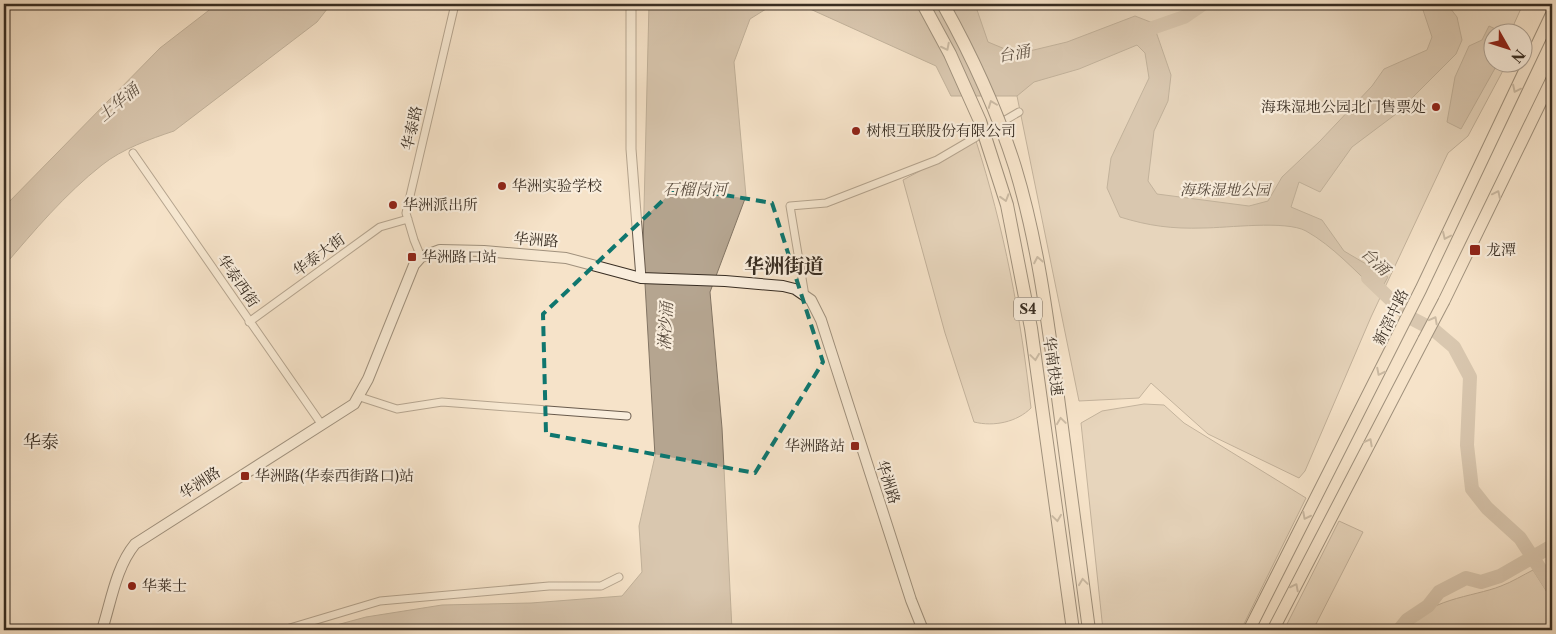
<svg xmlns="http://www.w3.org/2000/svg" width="1556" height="634" font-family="'Libre Caslon Text','Noto Serif SC',serif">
	<rect width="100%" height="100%" fill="#f6e3c9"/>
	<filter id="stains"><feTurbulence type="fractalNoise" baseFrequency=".004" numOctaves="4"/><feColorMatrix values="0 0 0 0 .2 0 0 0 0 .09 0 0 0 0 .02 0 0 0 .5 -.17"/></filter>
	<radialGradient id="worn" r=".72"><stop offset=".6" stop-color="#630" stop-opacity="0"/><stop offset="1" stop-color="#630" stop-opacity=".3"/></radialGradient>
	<path fill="#d6c4ad" stroke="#877868" d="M908,4H1523L1514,24L1518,32H1494V62L1507,63L1468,136L1448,153L1371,317L1305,471L1299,478L1208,434L1151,383L1139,398L1079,401L1017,96Z
		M976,141C1004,228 1021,317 1031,408C1017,422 994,427 974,422L945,333L903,180Z
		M1144,404L1164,405L1184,423L1306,498L1241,630H1103L1081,423L1102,411Z
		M1339,521L1363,532L1314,628L1317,630H1284Z
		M1533,570L1552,600V630H1410C1422,599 1474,597 1501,586C1512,582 1523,575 1533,570Z"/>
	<path fill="#b5a590" stroke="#837564" d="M217,4H331L317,22L174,131C150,139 122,149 102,165C65,194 34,231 4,266V207L160,48Z
		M649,4H774L750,19L734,62L746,196L710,292L722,428L732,630H318L366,617L442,605L531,603L622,596L642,572L639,526L655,456L643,249Z
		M799,4H975L988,42L1017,54L1067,42L1135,16L1153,23L1171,75L1168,101L1154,131L1148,181L1157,194L1249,206L1268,201L1282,177L1320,141L1372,86L1384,69L1427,50L1432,37L1421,4H1447L1457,17L1462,40L1456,54L1396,114L1352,147L1320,192L1299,182L1291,207L1322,220L1344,251L1388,277L1379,293C1356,272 1333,246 1306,231C1286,220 1227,228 1203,228C1172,229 1149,226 1120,217L1107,188L1111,158L1149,78L1145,53L1137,45L1079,69L1034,82L1017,96H951L936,66Z
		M1489,26L1502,32H1494V62L1498,63L1461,129L1447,122L1455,77L1469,46L1482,40Z"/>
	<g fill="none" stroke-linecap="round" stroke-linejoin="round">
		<path stroke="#b5a590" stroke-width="14" d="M1138,33L1184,17L1203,4
			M1368,278L1409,317L1434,330L1454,347L1470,377L1467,445L1472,489L1487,508L1520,538L1552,587
			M1399,630L1407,620L1428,606L1439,592L1466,578L1481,582L1500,576L1552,546"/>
		<defs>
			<path id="minor" d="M133,153L322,425
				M421,257L414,240L406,213L455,4
				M805,296L790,206L826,203L937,160L1019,112
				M249,322L380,227L408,219
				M360,397L397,409L442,402L627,416
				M283,630L380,601L549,586H601L619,577"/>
			<path id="tertiary" d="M631,4V149L641,278"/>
			<path id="secondary" d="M102,630C111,602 116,567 135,544L354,404L368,379L414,265L421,257L440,250L484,251L566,258L641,278L725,281L783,286L795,289L811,300L821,320L911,600L923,630"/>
			<path id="trunk" d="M1444,301L1552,79
				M1249,630L1421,289L1552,13
				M1273,630L1424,339"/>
		</defs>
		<use href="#minor" stroke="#685a4c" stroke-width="9"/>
		<use href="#tertiary" stroke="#685a4c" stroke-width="11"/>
		<use href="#secondary" stroke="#382d22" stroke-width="12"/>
		<use href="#trunk" stroke="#382d22" stroke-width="13"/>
		<use href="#minor" stroke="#f9eddc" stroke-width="7"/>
		<use href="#tertiary" stroke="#f9eddc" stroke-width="9"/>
		<use href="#secondary" stroke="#f9eddc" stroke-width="10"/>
		<use href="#trunk" stroke="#f6e3c9" stroke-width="11"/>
		<defs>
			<path id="trunk-bridge" d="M1424,339L1444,301"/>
			<path id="motorway-bridge" d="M923,4L950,54L980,121L1007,205L1031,328L1073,630
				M943,4C972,56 997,110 1015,167C1037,239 1047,315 1057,390C1068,470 1078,550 1089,630"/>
		</defs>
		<use href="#trunk-bridge" stroke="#382d22" stroke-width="13" stroke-linecap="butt"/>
		<use href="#motorway-bridge" stroke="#382d22" stroke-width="14" stroke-linecap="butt"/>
		<use href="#trunk-bridge" stroke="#f6e3c9" stroke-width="11"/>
		<use href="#motorway-bridge" stroke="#f6e3c9" stroke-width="12"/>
	</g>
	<defs><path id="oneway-chevron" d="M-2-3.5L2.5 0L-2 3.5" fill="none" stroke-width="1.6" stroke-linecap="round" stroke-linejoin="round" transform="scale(1.25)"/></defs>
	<g stroke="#978876">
		<use href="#oneway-chevron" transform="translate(946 47) rotate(63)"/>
		<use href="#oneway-chevron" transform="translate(1516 89) rotate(116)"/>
		<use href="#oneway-chevron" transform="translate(992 104) rotate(-111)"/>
		<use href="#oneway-chevron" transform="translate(1497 194) rotate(-64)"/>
		<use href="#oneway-chevron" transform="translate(1005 198) rotate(73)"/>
		<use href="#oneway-chevron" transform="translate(1446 236) rotate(115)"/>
		<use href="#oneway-chevron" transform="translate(1038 260) rotate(-101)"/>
		<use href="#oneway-chevron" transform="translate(1434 320) rotate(-62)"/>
		<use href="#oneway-chevron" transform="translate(1035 357) rotate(82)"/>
		<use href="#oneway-chevron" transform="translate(1380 372) rotate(117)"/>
		<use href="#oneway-chevron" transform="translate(1061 421) rotate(-98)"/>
		<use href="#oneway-chevron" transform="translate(1369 442) rotate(-62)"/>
		<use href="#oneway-chevron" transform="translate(1306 516) rotate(117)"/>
		<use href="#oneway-chevron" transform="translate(1057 518) rotate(82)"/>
		<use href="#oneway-chevron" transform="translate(1083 582) rotate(-98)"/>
		<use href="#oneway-chevron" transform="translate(1295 587) rotate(-63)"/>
	</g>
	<path d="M0 0H1556V634H0ZM677,187L772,203L823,362L755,473L546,434L543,314Z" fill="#f6e3c9" fill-opacity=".55" fill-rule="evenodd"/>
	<path fill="none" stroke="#0f766e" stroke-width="4" stroke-dasharray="10 6" stroke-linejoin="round" d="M677,187L772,203L823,362L755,473L546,434L543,314Z"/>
	<g fill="#8f2418" stroke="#f9eddc" stroke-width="2">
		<circle cx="1436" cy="107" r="5"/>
		<circle cx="856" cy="131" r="5"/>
		<circle cx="502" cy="186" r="5"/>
		<circle cx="393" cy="205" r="5"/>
		<rect x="1469" y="244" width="12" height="12" rx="2.5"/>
		<rect x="407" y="252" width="10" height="10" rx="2.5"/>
		<rect x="850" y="441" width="10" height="10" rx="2.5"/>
		<rect x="240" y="471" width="10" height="10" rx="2.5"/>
		<circle cx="132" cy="586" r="5"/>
	</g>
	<g text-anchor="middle" stroke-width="4.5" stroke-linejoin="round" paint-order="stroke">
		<rect fill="#f9eddc" stroke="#72675a" stroke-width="1" x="1014" y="297.5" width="28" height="23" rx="4"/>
		<g font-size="14" font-weight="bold" fill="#382d22">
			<text x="1028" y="314">S4</text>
		</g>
		<g font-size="15" fill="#382d22" stroke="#f9eddc" text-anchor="start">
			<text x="1426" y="112" text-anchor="end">海珠湿地公园北门售票处</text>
			<text x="866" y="136">树根互联股份有限公司</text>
			<text x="512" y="191">华洲实验学校</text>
			<text x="403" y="210">华洲派出所</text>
			<text x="1486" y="255">龙潭</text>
			<text x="422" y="262">华洲路口站</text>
			<text x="845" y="451" text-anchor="end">华洲路站</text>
			<text x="255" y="481">华洲路(华泰西街路口)站</text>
			<text x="142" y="591">华莱士</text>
		</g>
		<g font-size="15" fill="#382d22" stroke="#f9eddc">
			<text transform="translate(412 128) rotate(-77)" y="5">华泰路</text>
			<text transform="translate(536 240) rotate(4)" y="5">华洲路</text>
			<text transform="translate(319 255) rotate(-36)" y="5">华泰大街</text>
			<text transform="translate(238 281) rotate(55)" y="5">华泰西街</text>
			<text transform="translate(1391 317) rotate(-64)" y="5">新滘中路</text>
			<text transform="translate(1053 366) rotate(82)" y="5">华南快速</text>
			<text transform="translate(888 482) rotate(72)" y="5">华洲路</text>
			<text transform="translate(200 483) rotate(-33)" y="5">华洲路</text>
		</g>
		<g font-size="15" font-style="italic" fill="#584b3e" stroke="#f9eddc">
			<text x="1225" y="195">海珠湿地公园</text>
		</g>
		<g font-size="16" font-style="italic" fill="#5e5143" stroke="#f9eddc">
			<text transform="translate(1014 53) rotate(-10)" y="6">台涌</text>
			<text transform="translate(118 102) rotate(-40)" y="6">土华涌</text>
			<text x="695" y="195">石榴岗河</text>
			<text transform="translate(1376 261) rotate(44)" y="6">台涌</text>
			<text transform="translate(665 326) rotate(-87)" y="6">淋沙涌</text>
		</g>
		<g font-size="18" fill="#382d22" stroke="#f9eddc">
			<text x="41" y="448">华泰</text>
		</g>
		<g font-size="20" font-weight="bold" fill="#382d22" stroke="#f9eddc">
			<text x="784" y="273">华洲街道</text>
		</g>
	</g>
	<rect width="1556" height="634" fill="none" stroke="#f6e3c9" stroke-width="20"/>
	<rect x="5" y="5" width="1546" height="624" fill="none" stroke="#382d22" stroke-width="2.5"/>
	<rect x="10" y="10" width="1536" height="614" fill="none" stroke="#382d22"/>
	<g transform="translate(1508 48) rotate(129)"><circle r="24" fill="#f9eddc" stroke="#aca092"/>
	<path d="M0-4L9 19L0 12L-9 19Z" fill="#8f2418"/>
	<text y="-8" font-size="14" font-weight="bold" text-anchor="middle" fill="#382d22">N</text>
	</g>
	<rect width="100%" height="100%" filter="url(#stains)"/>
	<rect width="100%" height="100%" fill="url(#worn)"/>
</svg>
